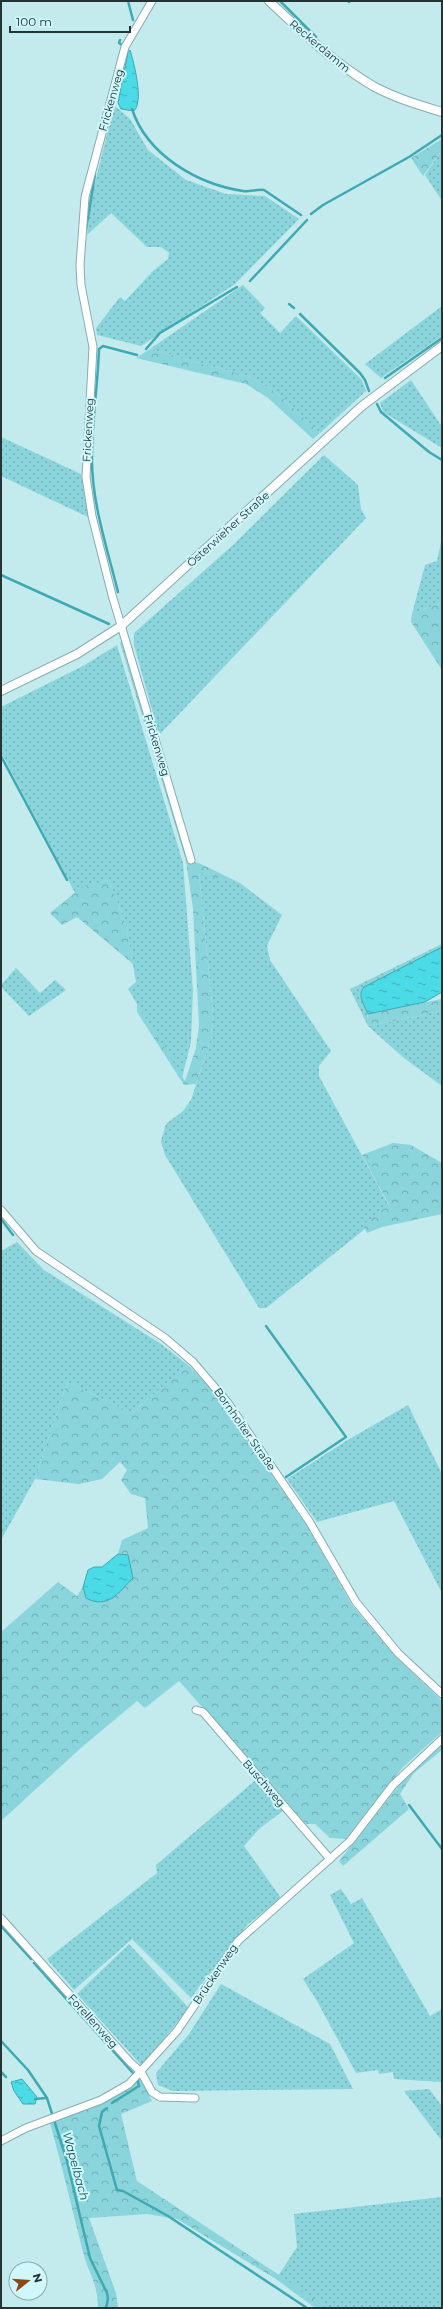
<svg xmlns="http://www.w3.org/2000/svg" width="443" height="2309" font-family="Montserrat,sans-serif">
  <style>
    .grass { fill: url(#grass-dots) }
    .forest { fill: url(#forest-crowns) }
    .water { fill: url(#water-ripples); stroke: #3fa9b2 }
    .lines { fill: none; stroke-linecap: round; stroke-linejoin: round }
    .stream { stroke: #3fa9b2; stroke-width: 2.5 }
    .minor-casing { stroke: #86acaf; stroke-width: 9 }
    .tertiary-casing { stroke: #86acaf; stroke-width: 10 }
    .minor { stroke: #fff; stroke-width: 7 }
    .tertiary { stroke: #fff; stroke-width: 8 }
    .labels { text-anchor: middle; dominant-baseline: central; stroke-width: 4; stroke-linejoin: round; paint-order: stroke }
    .street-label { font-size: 11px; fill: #243435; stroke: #d0f8fc }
    .water-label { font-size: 12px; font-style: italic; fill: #114f54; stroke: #d0f8fc }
  </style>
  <defs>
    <pattern id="grass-dots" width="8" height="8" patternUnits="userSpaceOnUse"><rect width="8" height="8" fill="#8ad4db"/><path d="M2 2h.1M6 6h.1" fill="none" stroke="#71adb2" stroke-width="1.8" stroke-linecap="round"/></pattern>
    <pattern id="forest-crowns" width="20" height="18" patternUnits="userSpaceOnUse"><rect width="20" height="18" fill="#8ad4db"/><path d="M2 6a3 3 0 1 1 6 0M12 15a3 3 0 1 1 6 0" fill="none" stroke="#71adb2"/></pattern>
    <pattern id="water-ripples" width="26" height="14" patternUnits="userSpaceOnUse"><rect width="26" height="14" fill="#4adbe7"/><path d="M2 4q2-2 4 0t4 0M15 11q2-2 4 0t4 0" fill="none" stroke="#3db2bc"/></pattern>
  </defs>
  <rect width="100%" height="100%" fill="#c3ebee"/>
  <g class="grass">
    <path d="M114,105L130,119L148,150L186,180L226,194L265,196L299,219L235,284L141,346L97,335L96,328L120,297L125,301L152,272L168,259L169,253L161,247H147L111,213L87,235L92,196Z"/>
    <path d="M442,150V201L425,175Z"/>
    <path d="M243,285L265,308L260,313L280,333L296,316L362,380L366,391L320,433L277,393L251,377L150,349Z"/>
    <path d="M442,306V336L381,378L365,364Z"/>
    <path d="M411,380L440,424L442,423V448L383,412L380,403Z"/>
    <path d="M1,437L81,474L88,517L1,476Z"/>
    <path d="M324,455L358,485L361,509L366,518L159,735L134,645V633L233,545Z"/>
    <path d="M442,537V602L412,614L425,565L437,561Z"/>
    <path d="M117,645L183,863L193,991L191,1042L182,1078L128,989L136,982L126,925L109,880L83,887L75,893L1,752V707L83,666Z"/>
    <path d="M199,873L240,883L282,915L267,946L270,960L331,1051L319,1066V1076L389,1206L363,1225L365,1229L266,1308H259L165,1155L161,1141L166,1124L183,1111L191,1100L211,1038L213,1014Z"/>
    <path d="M442,944V948L364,987C357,995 364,1003 367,1012C368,1016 368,1021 368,1026L415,1017L442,1010V1086L404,1058L368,1026L350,989Z"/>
    <path d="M16,968L40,993L55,980L66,990L29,1016L1,987V985Z"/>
    <path d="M17,1242L44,1270L161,1344L188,1365L132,1413L67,1382L35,1479L1,1540V1251Z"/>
    <path d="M408,1405L442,1474V1593L394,1501L317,1522L287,1479L346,1441Z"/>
    <path d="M257,1779L284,1810L259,1829L244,1846L281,1898L247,1925L191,1998L132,1939L74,1990L47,1959L157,1873L156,1865Z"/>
    <path d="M341,1889L351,1904L362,1898L430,2016L442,2009V2082L394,2079L393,2072L379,2074L378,2070L356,2073L317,2001L303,1979L354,1943L330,1895Z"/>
    <path d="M129,1944L189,2008L142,2066L77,1994Z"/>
    <path d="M221,1984L330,2044L353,2089L173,2091L158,2085L156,2073L189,2034Z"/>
    <path d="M429,2089L442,2106V2141L404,2091Z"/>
    <path d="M442,2197V2307L329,2308L278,2276L297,2247L294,2214Z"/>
  </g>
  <g class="forest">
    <path d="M442,139V150L423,176L411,158Z"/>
    <path d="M150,349L251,377L277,393L320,433L313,439L268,398L246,384L136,358Z"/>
    <path d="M442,602V670L411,622L412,614Z"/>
    <path d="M123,640L190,860L201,864L240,883L199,874L213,1014L211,1038L196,1084L184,1085L137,1012V1004L185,1081L196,1048L199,1025L193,909L186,861L120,643Z"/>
    <path d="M109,880L126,925L133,964L77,917L62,925L50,913L82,887Z"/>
    <path d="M442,999V1010L415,1017L368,1026V1014Z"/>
    <path d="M393,1143L411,1145L442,1163V1214L382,1227L367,1233L363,1225L389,1205L362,1155Z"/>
    <path d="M188,1365L213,1390L225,1407L305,1523L352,1605L395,1656L442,1701V1732L403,1767L346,1839L330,1838L315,1824H306L179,1681L145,1708L137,1701L82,1747L1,1821V1632L58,1582L77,1596L83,1587L84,1593L125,1586L133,1578L123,1554H118L122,1540L148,1528L145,1498L131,1494L121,1480L127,1470L120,1462L102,1479L79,1484L35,1479L67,1382L132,1413Z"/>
    <path d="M442,1745V1750L414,1773L400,1794L409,1809L343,1866L339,1861L404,1779Z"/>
    <path d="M141,2078L152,2101L121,2114L137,2181L329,2308H315L276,2279L177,2219L147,2214L89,2218L116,2293L118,2308H98C98,2283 89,2275 83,2252C72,2209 62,2166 50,2123L100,2104Z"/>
  </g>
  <g class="water">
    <path d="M130,50C134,63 144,101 134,111L121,109L118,103L128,52Z"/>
    <path d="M442,947V992L425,1002L368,1014C364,1005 357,995 364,987Z"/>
    <path d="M118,1554L128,1555L133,1578C119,1592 108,1610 86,1598L83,1587L88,1570L94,1567H102Z"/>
    <path d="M22,2079L37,2097L35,2104H23L14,2091L11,2082Z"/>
  </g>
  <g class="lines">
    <g class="stream">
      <path d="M128,1L133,20"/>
      <path d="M280,1L316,37"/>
      <path d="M349,2L350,1"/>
      <path d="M120,40L119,43L122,45"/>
      <path d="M132,109C147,155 197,184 243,191C250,192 256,189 264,190L301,215"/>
      <path d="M311,214L323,205L409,157L442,135"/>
      <path d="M86,230L95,174"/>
      <path d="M250,281L307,220"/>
      <path d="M289,304L294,308"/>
      <path d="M300,314L360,373L365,380L369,391"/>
      <path d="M146,349L160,333L237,287"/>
      <path d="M385,378L442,338"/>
      <path d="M377,404L381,412L429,452L442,460"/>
      <path d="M1,575L109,624"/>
      <path d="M118,592C107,547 91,501 92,455C92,419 98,384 99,349L103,346L137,355"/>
      <path d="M1,756L67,880"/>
      <path d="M1,1219L13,1235"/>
      <path d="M266,1326L346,1437L286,1477"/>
      <path d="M409,1805L442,1849"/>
      <path d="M1,1926L31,1959"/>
      <path d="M34,1963L133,2073"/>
      <path d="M1,2041L28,2070L47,2098L67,2161L90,2258L107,2293L108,2299L106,2308"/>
      <path d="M1,2072L6,2077"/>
      <path d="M35,2099L46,2098"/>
      <path d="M112,2103L139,2086L138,2081"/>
      <path d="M107,2108L102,2112L99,2126L117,2190L123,2191L168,2216L307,2308"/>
    </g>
    <g class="minor-casing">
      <g id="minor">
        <path d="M152,1L125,47L85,197L80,265L81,285L93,347L86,477L92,516L112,595L191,860"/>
        <path d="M1,1210L36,1251L165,1338L193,1362L228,1403L309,1521L356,1602L398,1653L442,1694"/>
        <path d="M196,1710L203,1712L330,1859"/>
        <path d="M1,1918L130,2062L141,2072L152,2092L160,2097L195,2098"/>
        <path d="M1,2141L26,2128L101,2100L129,2084L177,2031L238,1941L350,1841L393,1785L442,1739"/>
      </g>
    </g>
    <g class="tertiary-casing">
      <g id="tertiary">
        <path d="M269,1C302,32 334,63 373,86C395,98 419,105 442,112"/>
        <path d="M1,691L77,654L121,626L362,406L442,346"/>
      </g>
    </g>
    <use href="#minor" class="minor"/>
    <use href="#tertiary" class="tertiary"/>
  </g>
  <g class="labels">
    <g class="street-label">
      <text transform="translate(320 46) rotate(40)">Reckerdamm</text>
      <text transform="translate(111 100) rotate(-74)">Frickenweg</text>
      <text transform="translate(88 430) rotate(-87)">Frickenweg</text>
      <text transform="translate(228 529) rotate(-42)">Österwieher Straße</text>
      <text transform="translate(157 745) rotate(73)">Frickenweg</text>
      <text transform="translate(245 1429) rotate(55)">Bornholter Straße</text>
      <text transform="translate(264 1783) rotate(49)">Buschweg</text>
      <text transform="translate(215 1974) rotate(-56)">Brückenweg</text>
      <text transform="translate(93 2021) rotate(48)">Forellenweg</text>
    </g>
    <g class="water-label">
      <text transform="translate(76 2166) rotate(75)">Wapelbach</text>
    </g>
  </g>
  <rect width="443" height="2309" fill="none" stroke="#243435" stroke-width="4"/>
  <g transform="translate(28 2281) rotate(73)"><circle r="19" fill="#d0f8fc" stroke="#8baaac"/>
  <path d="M0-3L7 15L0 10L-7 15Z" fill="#8b4917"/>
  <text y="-6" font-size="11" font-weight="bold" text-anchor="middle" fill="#243435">N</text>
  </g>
  <path d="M10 26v6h120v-6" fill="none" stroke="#243435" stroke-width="2"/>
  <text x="16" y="26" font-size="12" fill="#243435" stroke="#d0f8fc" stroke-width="3" paint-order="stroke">100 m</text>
</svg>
